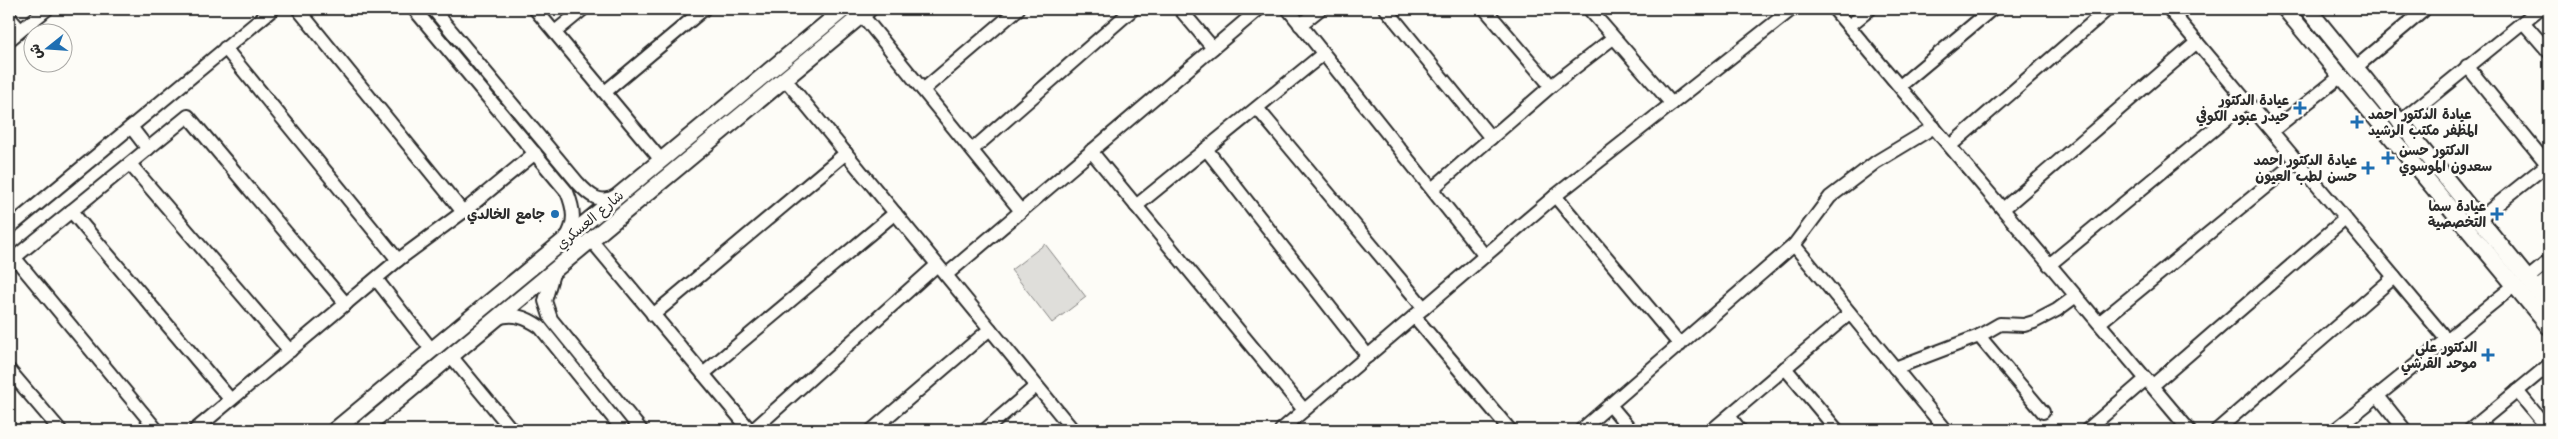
<svg xmlns="http://www.w3.org/2000/svg" width="2558" height="439" font-family="'Comic Neue','Playpen Sans Arabic',sans-serif">
  <style>
    .green { fill: #dfdeda; stroke: #858482 }
    .lines { fill: none; stroke-linecap: round; stroke-linejoin: round }
    .minor-casing { stroke: #2b2b2b; stroke-width: 16 }
    .major-casing { stroke: #2b2b2b; stroke-width: 19 }
    .minor { stroke: #fdfcf7; stroke-width: 12 }
    .major { stroke: #fdfcf7; stroke-width: 15 }
    .poi-dot { fill: #1f6fb2; stroke: #fdfcf7; stroke-width: 2 }
    .labels { text-anchor: middle; dominant-baseline: central; stroke-width: 5; stroke-linejoin: round; paint-order: stroke }
    .poi-label { font-size: 14px; font-weight: bold; fill: #2b2b2b; stroke: #fdfcf7; text-anchor: end }
    .street-label { font-size: 14px; fill: #2b2b2b; stroke: #fdfcf7 }
  </style>
  <rect width="100%" height="100%" fill="#fdfcf7"/>
  <filter id="ink" filterUnits="userSpaceOnUse"><feTurbulence type="fractalNoise" baseFrequency=".02" numOctaves="2"/><feDisplacementMap in="SourceGraphic" scale="10" xChannelSelector="R" yChannelSelector="G"/><feConvolveMatrix kernelMatrix="1 2 1 2 8 2 1 2 1" color-interpolation-filters="sRGB"/></filter>
  <g filter="url(#ink)">
    <path class="green" d="M1045,244L1086,297L1052,323L1011,270Z"/>
    <g class="lines">
      <g class="minor-casing">
        <g id="minor">
          <path d="M298,9L463,212"/>
          <path d="M414,9L567,192C574,209 576,223 566,238"/>
          <path d="M433,9L578,183C589,195 600,205 616,196"/>
          <path d="M535,9L661,160"/>
          <path d="M1180,9L1213,48"/>
          <path d="M1288,9L1485,256"/>
          <path d="M1386,9L1491,138"/>
          <path d="M1485,9L1551,86"/>
          <path d="M1589,9L1672,104"/>
          <path d="M1834,9L2189,430"/>
          <path d="M2169,9L2447,340"/>
          <path d="M862,15L1021,211"/>
          <path d="M9,17L20,30"/>
          <path d="M2523,22L2549,52"/>
          <path d="M1300,25L1320,9"/>
          <path d="M1849,26L1870,9"/>
          <path d="M555,32L583,9"/>
          <path d="M9,40L47,9"/>
          <path d="M225,48L398,260"/>
          <path d="M2467,66L2547,164"/>
          <path d="M2355,68L2423,11L2421,9"/>
          <path d="M785,79L1073,430"/>
          <path d="M1900,86L1992,9"/>
          <path d="M923,90L1018,9"/>
          <path d="M605,92L704,9"/>
          <path d="M1257,108L1424,308"/>
          <path d="M2400,122L2539,9"/>
          <path d="M131,127L148,149"/>
          <path d="M2272,131L2341,76"/>
          <path d="M1950,146L2108,9"/>
          <path d="M1206,149L1368,356"/>
          <path d="M972,150L1133,9"/>
          <path d="M1091,151L1304,410"/>
          <path d="M130,164L290,351"/>
          <path d="M1432,189L1551,86L1613,38"/>
          <path d="M1555,196L1680,345"/>
          <path d="M1136,206L1323,54"/>
          <path d="M2003,209L2197,42"/>
          <path d="M71,211L230,399"/>
          <path d="M2479,219L2549,163"/>
          <path d="M9,228L273,9"/>
          <path d="M591,240L750,430"/>
          <path d="M1794,245L1946,430"/>
          <path d="M14,257L157,430"/>
          <path d="M9,262L188,116L346,304"/>
          <path d="M2049,265L2247,102"/>
          <path d="M554,270L545,301L551,319L641,430"/>
          <path d="M946,275L1259,9"/>
          <path d="M376,279L431,349"/>
          <path d="M2527,279L2549,261"/>
          <path d="M2535,289L2549,278"/>
          <path d="M653,315L846,153"/>
          <path d="M1414,316L1510,430"/>
          <path d="M497,318C514,313 526,317 540,327L623,430"/>
          <path d="M2099,323L2297,161"/>
          <path d="M1979,336L2043,412"/>
          <path d="M451,356L512,430"/>
          <path d="M1785,368L1837,430"/>
          <path d="M1895,368L1979,336L2000,324L2024,325L2034,322L2057,310L2076,296"/>
          <path d="M9,370L60,430"/>
          <path d="M703,374L895,213"/>
          <path d="M2152,386L2345,219"/>
          <path d="M2517,391L2549,430"/>
          <path d="M2378,396L2405,430"/>
          <path d="M1610,405L1631,430"/>
          <path d="M1729,416L1740,430"/>
          <path d="M195,430L398,260L463,212L535,153"/>
          <path d="M753,430L937,265"/>
          <path d="M872,430L990,329"/>
          <path d="M985,430L1036,386"/>
          <path d="M1281,430L1555,196L1792,9"/>
          <path d="M1581,430L1794,245L1830,197L1876,162L1934,127"/>
          <path d="M1712,430L1849,314"/>
          <path d="M2087,430L2146,379"/>
          <path d="M2217,430L2394,277"/>
          <path d="M2335,430L2515,285"/>
          <path d="M2470,430L2549,365"/>
        </g>
      </g>
      <g class="major-casing">
        <g id="major">
          <path d="M2285,9L2549,327"/>
          <path d="M2308,9L2549,305"/>
          <path d="M335,430L844,9"/>
          <path d="M362,430L869,9"/>
        </g>
      </g>
      <use href="#minor" class="minor"/>
      <use href="#major" class="major"/>
    </g>
  </g>
  <g class="poi-dot">
    <path d="M2297.5 100.5h5v5h5v5h-5v5h-5v-5h-5v-5h5z"/>
    <path d="M2354.5 114.5h5v5h5v5h-5v5h-5v-5h-5v-5h5z"/>
    <path d="M2385.5 150.5h5v5h5v5h-5v5h-5v-5h-5v-5h5z"/>
    <path d="M2365.5 160.5h5v5h5v5h-5v5h-5v-5h-5v-5h5z"/>
    <circle cx="555" cy="214" r="5"/>
    <path d="M2494.5 206.5h5v5h5v5h-5v5h-5v-5h-5v-5h5z"/>
    <path d="M2485.5 347.5h5v5h5v5h-5v5h-5v-5h-5v-5h5z"/>
  </g>
  <g class="labels">
    <g class="poi-label">
      <text x="2289" y="100">عيادة الدكتور<tspan x="2289" dy="16">حيدر عبود الكوفي</tspan></text>
      <text x="2368" y="114" text-anchor="start">عيادة الدكتور احمد<tspan x="2368" dy="16">المظفر مكتب الرشيد</tspan></text>
      <text x="2399" y="150" text-anchor="start">الدكتور حسن<tspan x="2399" dy="16">سعدون الموسوي</tspan></text>
      <text x="2357" y="160">عيادة الدكتور احمد<tspan x="2357" dy="16">حسن لطب العيون</tspan></text>
      <text x="2486" y="206">عيادة سما<tspan x="2486" dy="16">التخصصية</tspan></text>
      <text x="545" y="214">جامع الخالدي</text>
      <text x="2477" y="347">الدكتور علي<tspan x="2477" dy="16">موحد القرشي</tspan></text>
    </g>
    <g class="street-label">
      <text transform="translate(590 220) rotate(-40)">شارع العسكري</text>
    </g>
  </g>
  <rect width="2558" height="439" fill="none" stroke="#fdfcf7" stroke-width="30"/>
  <rect x="15" y="15" width="2528" height="409" fill="none" stroke="#2b2b2b" stroke-width="2" filter="url(#ink)"/>
  <g transform="translate(48 48) rotate(253)"><circle r="24" fill="#fdfcf7" stroke="#a9a8a5"/>
  <path d="M0-4L9 19L0 12L-9 19Z" fill="#1f6fb2"/>
  <text y="-8" font-size="14" font-weight="bold" text-anchor="middle" fill="#2b2b2b">ش</text>
  </g>
</svg>
